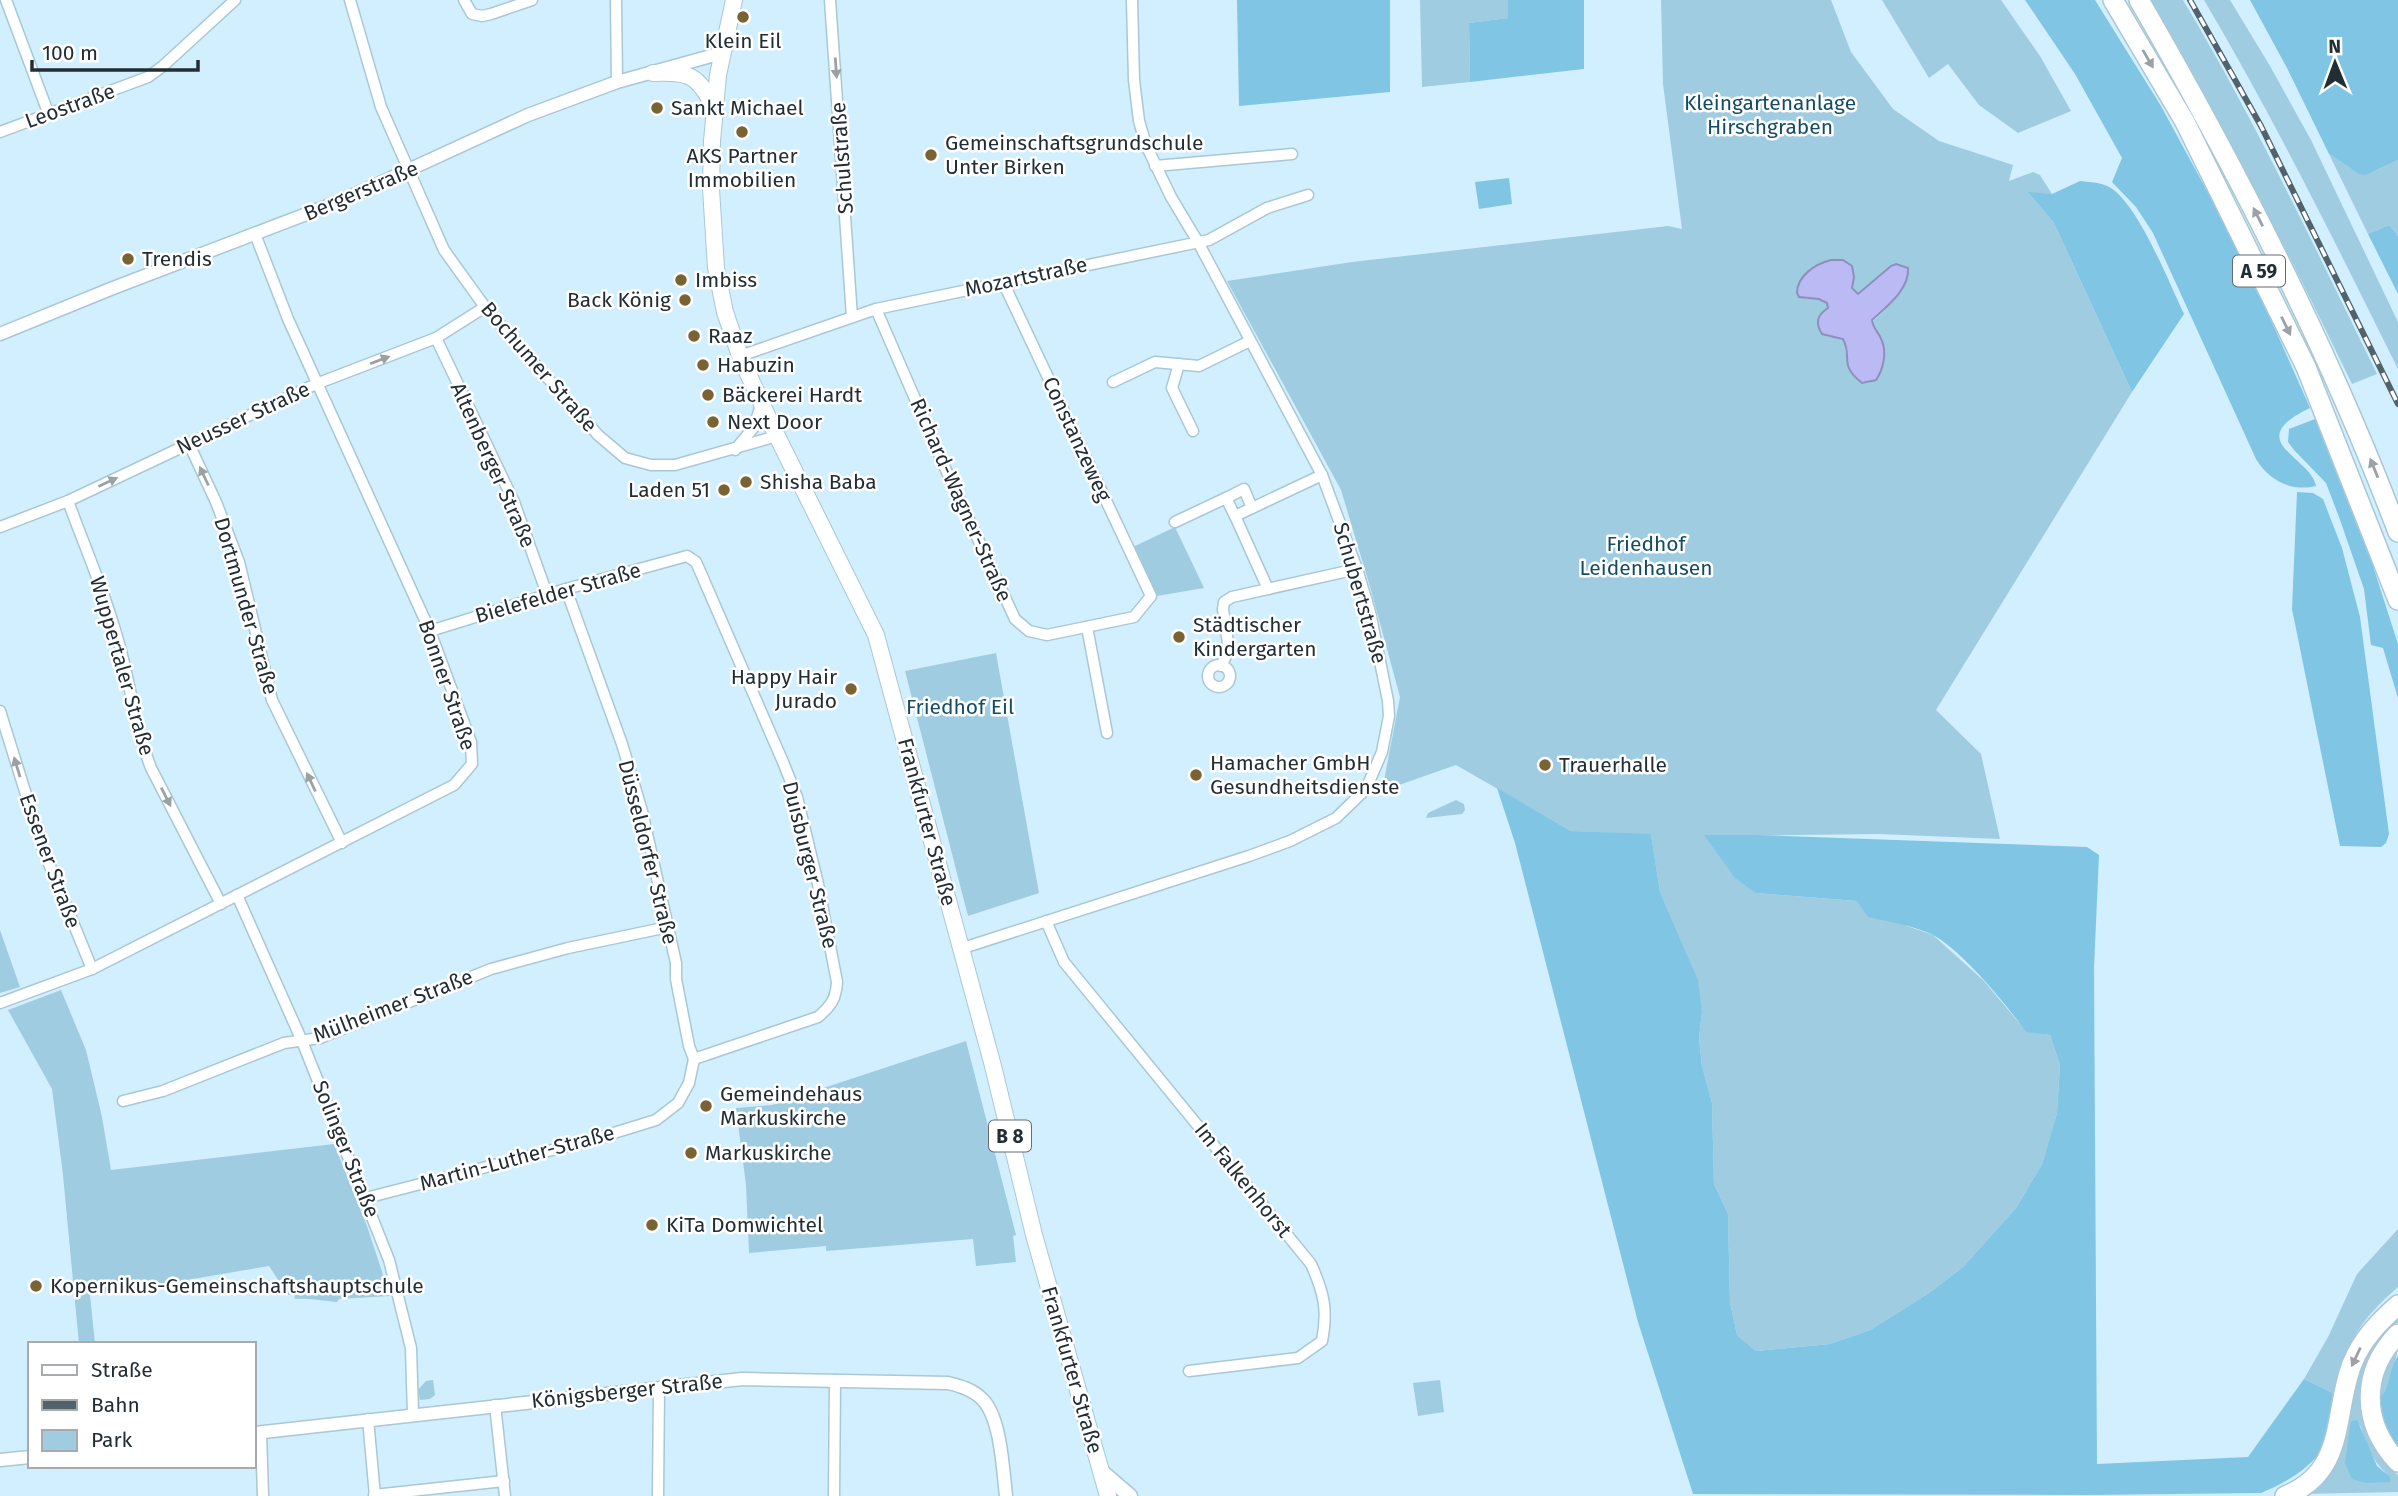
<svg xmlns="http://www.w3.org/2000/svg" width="2398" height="1496" font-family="'Fira Sans',sans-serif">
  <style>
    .green { fill: #a0cce1; fill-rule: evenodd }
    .forest { fill: #81c5e4 }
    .water { fill: #bbbaf4; stroke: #8d90ba; stroke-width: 2 }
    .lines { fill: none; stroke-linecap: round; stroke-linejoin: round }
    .minor-casing { stroke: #a9c7d5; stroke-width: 13 }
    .tertiary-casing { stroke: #a9c7d5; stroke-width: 15 }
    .secondary-casing { stroke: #a9c7d5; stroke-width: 17 }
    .primary-casing { stroke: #a9c7d5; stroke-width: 18 }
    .motorway-casing { stroke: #a9c7d5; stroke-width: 22 }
    .minor { stroke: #fff; stroke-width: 10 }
    .tertiary { stroke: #fff; stroke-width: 12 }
    .secondary { stroke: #fff; stroke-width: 14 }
    .primary { stroke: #fff; stroke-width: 16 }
    .motorway { stroke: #fff; stroke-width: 19 }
    .rail-casing { stroke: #52626b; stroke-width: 6 }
    .rail { stroke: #fff; stroke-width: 3.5; stroke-dasharray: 10; stroke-linecap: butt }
    .oneway { fill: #9ca1a4 }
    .poi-dot { fill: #7a6333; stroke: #fff; stroke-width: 2.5 }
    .labels { text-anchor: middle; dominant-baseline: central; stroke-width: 5; stroke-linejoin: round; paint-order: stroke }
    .shield { fill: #fff; stroke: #656d71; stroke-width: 2 }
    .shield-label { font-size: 19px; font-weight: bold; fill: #232e34 }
    .poi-label { font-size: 21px; fill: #232e34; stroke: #fff; text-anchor: start }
    .park-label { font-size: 21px; fill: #144d63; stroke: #fff }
    .street-label { font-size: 21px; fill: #232e34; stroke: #fff }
  </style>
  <rect width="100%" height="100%" fill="#d1effe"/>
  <g class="green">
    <path d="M1420,0H1508L1509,18L1469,23L1470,82L1422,87Z"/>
    <path d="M1661,0H1831L1851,52L1893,109L1939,141L2013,165L2009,181L2033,172L2040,175L2052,194L2029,193L2054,223L2132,392L1936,710L1981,754L2000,839L1879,834L1705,836L1756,893L1857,901L1907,926L1933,935L1984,981L2026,1031L2050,1035L2060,1065L2057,1113L2042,1164L2016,1208L1963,1267L1929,1293L1870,1330L1830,1344L1756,1351L1737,1335L1730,1302L1728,1214L1714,1184L1712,1103L1702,1066L1699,1038L1702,1012L1687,955L1660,892L1651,835L1571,831L1456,765L1382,791L1400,697L1371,590L1341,490L1227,281L1352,262L1668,226L1682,229L1663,84ZM1831,260L1854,277L1852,288L1857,294L1871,285L1886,270V309L1872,322L1882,339L1884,359L1879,377L1867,383L1846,354L1843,339L1822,334L1824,310L1828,308L1827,303L1819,299H1805L1827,261Z"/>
    <path d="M1882,0H2001L2040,56L2071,111L2018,133L1979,105L1948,64L1929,78Z"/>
    <path d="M2149,0H2183C2255,120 2315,248 2377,374L2352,384C2288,252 2225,126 2149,0Z"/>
    <path d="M2204,0H2230L2270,66L2311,140L2398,322V369C2336,244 2275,120 2204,0Z"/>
    <path d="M2329,154C2366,178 2358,179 2398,160V236L2389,225L2368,234Z"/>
    <path d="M1175,527L1204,588L1157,596L1133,547Z"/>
    <path d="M996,653L1039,893L968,916L905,671Z"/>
    <path d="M1456,800L1464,804L1465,810L1462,814L1426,818L1428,813Z"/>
    <path d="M0,930L20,987L0,993Z"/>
    <path d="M61,990L86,1050L102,1117L111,1170L334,1144L367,1226L390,1296L339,1299L337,1302C321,1301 311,1298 295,1299L294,1294L288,1295L269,1266L163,1284L162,1287L90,1295L95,1344H79L63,1175L52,1089L8,1010Z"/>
    <path d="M966,1041L1016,1235L1013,1236L1016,1262L976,1266L973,1239L826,1251V1246L749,1253L746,1185L736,1108L772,1105Z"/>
    <path d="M2398,1229V1287C2359,1321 2346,1343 2335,1394L2304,1379L2328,1337L2357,1274Z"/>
    <path d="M2398,1311V1322C2349,1365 2348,1432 2398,1475V1492L2304,1494L2358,1363ZM2360,1425C2365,1443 2373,1462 2387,1474L2347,1451Z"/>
    <path d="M2398,1341C2398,1362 2387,1391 2375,1408L2385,1358Z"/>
    <path d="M433,1380L435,1395L430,1399L420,1400L418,1390L426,1381Z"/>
    <path d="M1440,1380L1444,1412L1418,1416L1413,1383Z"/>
  </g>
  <g class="forest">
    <path d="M1237,0H1390V92L1239,106Z"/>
    <path d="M1508,0H1584V69L1470,82L1469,23L1508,18Z"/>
    <path d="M2025,0H2095L2161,106L2213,202L2263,302L2310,408C2240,441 2311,457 2316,486C2290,492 2269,480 2256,459L2153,233L2136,207L2112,182L2122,158L2075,74Z"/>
    <path d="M2250,0H2398V160L2366,175L2359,174L2329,154L2287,68Z"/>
    <path d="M1509,178L1512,204L1479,209L1475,182Z"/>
    <path d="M2080,181C2088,182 2099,182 2107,186C2136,198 2170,285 2184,314L2132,392L2054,223L2028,192L2052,194Z"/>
    <path d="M2389,225L2398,236V294L2368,234Z"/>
    <path d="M2315,419L2372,563L2398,644V698L2383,648L2371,645L2364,589L2339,517L2326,483L2294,450L2288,442L2289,429Z"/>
    <path d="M2297,492L2313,493L2323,499L2342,548L2360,617L2389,834L2386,843L2381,847L2340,846L2292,609Z"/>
    <path d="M1497,788L1571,831L1651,834L1660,892L1698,980L1702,1012L1699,1038L1702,1066L1712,1103L1714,1184L1728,1214L1730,1302L1737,1335L1756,1351L1830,1344L1870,1330L1929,1293L1963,1267L2016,1208L2042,1164L2057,1113L2060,1065L2050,1035L2026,1032C2007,1005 1960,948 1931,934C1911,925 1889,922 1868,917L1857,901L1756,893L1735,878L1704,835H1758L2087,847L2099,855L2094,968L2097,1464L2248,1457L2304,1379L2335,1394C2334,1406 2334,1421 2330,1433C2320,1464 2289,1481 2261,1493L2086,1495L1693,1494L1638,1322L1515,843Z"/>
    <path d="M2398,1356V1450L2387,1434L2378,1400C2391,1388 2388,1371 2398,1356Z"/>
    <path d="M2357,1420L2377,1466L2390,1477V1482L2366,1483L2352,1479L2345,1463L2351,1421Z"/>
  </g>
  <path class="water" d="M1831,260H1843L1852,266L1854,277L1852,288L1858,294L1891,266L1896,264L1908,268C1910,289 1886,307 1872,320C1873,329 1879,332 1882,341C1887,353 1883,370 1876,380L1862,383C1838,364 1853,359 1843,339L1822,334C1815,323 1817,315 1828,308L1827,303L1819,299L1799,297L1797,293C1797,276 1815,264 1831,260Z"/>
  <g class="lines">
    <g class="minor-casing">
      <g id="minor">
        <path d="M6,0L49,115"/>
        <path d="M350,0L381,107L444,250L485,307L598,435L625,458L651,465H675L777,436"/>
        <path d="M464,0L472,14L482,16L491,14L532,0"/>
        <path d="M616,0L617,82"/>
        <path d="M830,0L852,317"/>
        <path d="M0,132L148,77L163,66L235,0"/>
        <path d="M1155,166L1292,154"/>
        <path d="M876,309L946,470L1015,619L1029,631L1047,635L1134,617L1151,596L1003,282"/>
        <path d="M436,338L514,502L547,594"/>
        <path d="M740,356L876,309L1209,240L1267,208L1308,195"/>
        <path d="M1179,364L1172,388L1193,431"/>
        <path d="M1113,382L1155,362L1199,366L1250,341"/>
        <path d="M189,444L216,502L239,562L272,700L342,843"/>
        <path d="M735,450L754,427L761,405"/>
        <path d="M1226,498L1244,489L1252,508"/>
        <path d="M68,501C87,553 110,605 123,659C132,696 137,732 151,768L221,904"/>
        <path d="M1235,516L1268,589"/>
        <path d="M1175,522L1226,498L1235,516L1322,475"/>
        <path d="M0,527L68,501L316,384L436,338L485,307"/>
        <path d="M1087,627L1107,733"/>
        <path d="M430,631L566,589L687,556L696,562L783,762L797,797L818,884L837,982C836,999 831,1006 818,1017L694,1059"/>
        <circle cx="1219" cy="676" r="11"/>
        <path d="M1221,666L1229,650L1223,609L1224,602L1232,597L1357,569"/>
        <path d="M0,711L43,849L92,969"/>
        <path d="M237,895L302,1041L389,1260L411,1348L413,1414"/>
        <path d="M1046,921L1064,962L1311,1264C1324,1293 1328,1310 1322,1341L1298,1358L1189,1371"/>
        <path d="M960,949L1249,856L1290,841L1336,818L1366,789L1382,752L1389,716L1388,701L1370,612L1357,569L1322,475L1198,242L1171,197L1146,145L1139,121L1134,80L1132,0"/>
        <path d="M0,1003L92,969L454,785L472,764L471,742L430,631L288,319L255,234"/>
        <path d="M123,1101L163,1091L284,1043L320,1038L491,969L568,948L668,927"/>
        <path d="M366,1198L591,1140L656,1120L678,1103L689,1083L694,1059L689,1046L676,979V963L642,811L622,744L566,589"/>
        <path d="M495,1405L505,1496"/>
        <path d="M368,1419L375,1496"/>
        <path d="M261,1432L263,1496"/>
        <path d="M374,1495L504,1481"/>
        <path d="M658,1496L659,1388"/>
        <path d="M834,1496L835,1380"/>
      </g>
    </g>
    <g class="tertiary-casing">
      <g id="tertiary">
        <path d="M0,334L113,288L343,200L528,115L617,82L722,53"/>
        <path d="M254,1433L742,1379L948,1383C961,1386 974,1390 983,1400C1001,1419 1003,1470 1006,1496"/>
        <path d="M0,1460L30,1457"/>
      </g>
    </g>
    <g class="secondary-casing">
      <path id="secondary" d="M1101,1471L1130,1496"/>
    </g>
    <g class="primary-casing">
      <g id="primary">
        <path d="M734,0L718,75L712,141L711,189L716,268L725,312L740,356L771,424L876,635L993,1066L1034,1235L1108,1496"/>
        <path d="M653,73C690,72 697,74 714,107"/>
      </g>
    </g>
    <g class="motorway-casing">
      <g id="motorway">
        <path d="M2113,0L2185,122L2306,367L2398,600"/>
        <path d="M2139,0C2238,171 2328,347 2398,532"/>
        <path d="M2398,1334C2360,1373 2362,1424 2398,1462"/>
        <path d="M2285,1496C2347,1472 2333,1413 2352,1364C2362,1339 2379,1322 2398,1305"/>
      </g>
    </g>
    <use href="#minor" class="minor"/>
    <use href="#tertiary" class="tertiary"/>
    <use href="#secondary" class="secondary"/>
    <use href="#primary" class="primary"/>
    <use href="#motorway" class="motorway"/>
    <g class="rail-casing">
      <path id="rail" d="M2190,0L2261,126L2398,404"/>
    </g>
    <use href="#rail" class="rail"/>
  </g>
  <defs><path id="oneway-solid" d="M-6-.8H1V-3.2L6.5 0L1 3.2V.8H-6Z" transform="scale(1.75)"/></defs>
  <g class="oneway">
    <use href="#oneway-solid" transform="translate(2148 59) rotate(60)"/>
    <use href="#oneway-solid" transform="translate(836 68) rotate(86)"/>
    <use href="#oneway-solid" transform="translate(2258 217) rotate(-117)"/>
    <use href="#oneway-solid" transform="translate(2286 326) rotate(64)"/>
    <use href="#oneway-solid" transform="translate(380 360) rotate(-21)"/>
    <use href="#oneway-solid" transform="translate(2374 468) rotate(-112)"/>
    <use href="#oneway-solid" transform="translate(204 476) rotate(-115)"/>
    <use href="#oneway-solid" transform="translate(108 482) rotate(-25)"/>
    <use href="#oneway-solid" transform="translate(17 767) rotate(-107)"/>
    <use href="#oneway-solid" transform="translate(311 782) rotate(-115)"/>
    <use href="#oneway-solid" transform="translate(166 797) rotate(63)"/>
    <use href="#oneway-solid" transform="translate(2356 1357) rotate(115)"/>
  </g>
  <g class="poi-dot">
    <circle cx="743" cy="17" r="7"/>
    <circle cx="657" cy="108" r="7"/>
    <circle cx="742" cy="132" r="7"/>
    <circle cx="931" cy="155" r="7"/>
    <circle cx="128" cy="259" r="7"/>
    <circle cx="681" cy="280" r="7"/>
    <circle cx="685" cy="300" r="7"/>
    <circle cx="694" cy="336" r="7"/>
    <circle cx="703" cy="365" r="7"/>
    <circle cx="708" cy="395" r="7"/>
    <circle cx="713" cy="422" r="7"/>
    <circle cx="746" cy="482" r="7"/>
    <circle cx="724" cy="490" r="7"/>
    <circle cx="1179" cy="637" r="7"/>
    <circle cx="851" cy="689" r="7"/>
    <circle cx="1545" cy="765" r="7"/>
    <circle cx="1196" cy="775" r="7"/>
    <circle cx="706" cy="1106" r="7"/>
    <circle cx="691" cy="1153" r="7"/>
    <circle cx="652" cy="1225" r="7"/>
    <circle cx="36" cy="1286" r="7"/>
  </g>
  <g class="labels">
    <g class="shield">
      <rect x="2233" y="255.5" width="52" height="31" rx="5"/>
      <rect x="989" y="1120.5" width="42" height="31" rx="5"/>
    </g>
    <g class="shield-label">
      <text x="2259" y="271">A 59</text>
      <text x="1010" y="1136">B 8</text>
    </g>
    <g class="poi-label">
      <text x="743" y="41" text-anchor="middle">Klein Eil</text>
      <text x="671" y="108">Sankt Michael</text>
      <text x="945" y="143">Gemeinschaftsgrundschule<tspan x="945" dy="24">Unter Birken</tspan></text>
      <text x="742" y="156" text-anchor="middle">AKS Partner<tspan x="742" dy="24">Immobilien</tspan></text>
      <text x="142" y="259">Trendis</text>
      <text x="695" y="280">Imbiss</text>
      <text x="671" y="300" text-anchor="end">Back König</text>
      <text x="708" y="336">Raaz</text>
      <text x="717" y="365">Habuzin</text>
      <text x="722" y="395">Bäckerei Hardt</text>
      <text x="727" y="422">Next Door</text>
      <text x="760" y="482">Shisha Baba</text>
      <text x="710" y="490" text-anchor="end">Laden 51</text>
      <text x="1193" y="625">Städtischer<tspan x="1193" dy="24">Kindergarten</tspan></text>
      <text x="837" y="677" text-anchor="end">Happy Hair<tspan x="837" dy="24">Jurado</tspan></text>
      <text x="1210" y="763">Hamacher GmbH<tspan x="1210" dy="24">Gesundheitsdienste</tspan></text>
      <text x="1559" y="765">Trauerhalle</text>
      <text x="720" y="1094">Gemeindehaus<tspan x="720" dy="24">Markuskirche</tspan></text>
      <text x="705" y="1153">Markuskirche</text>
      <text x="666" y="1225">KiTa Domwichtel</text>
      <text x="50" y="1286">Kopernikus-Gemeinschaftshauptschule</text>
    </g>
    <g class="park-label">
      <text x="1770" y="103">Kleingartenanlage<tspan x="1770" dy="24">Hirschgraben</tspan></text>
      <text x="1646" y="544">Friedhof<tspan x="1646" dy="24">Leidenhausen</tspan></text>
      <text x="960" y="707">Friedhof Eil</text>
    </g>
    <g class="street-label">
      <text transform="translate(70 106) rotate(-20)">Leostraße</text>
      <text transform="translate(842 158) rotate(-94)">Schulstraße</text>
      <text transform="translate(361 191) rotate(-23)">Bergerstraße</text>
      <text transform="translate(1026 277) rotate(-12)">Mozartstraße</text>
      <text transform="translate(539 367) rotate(49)">Bochumer Straße</text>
      <text transform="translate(243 418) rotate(-25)">Neusser Straße</text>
      <text transform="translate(1077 439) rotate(65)">Constanzeweg</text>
      <text transform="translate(493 465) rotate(66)">Altenberger Straße</text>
      <text transform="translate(961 500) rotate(66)">Richard-Wagner-Straße</text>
      <text transform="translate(558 593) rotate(-16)">Bielefelder Straße</text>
      <text transform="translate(1360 593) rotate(74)">Schubertstraße</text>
      <text transform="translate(246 606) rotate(74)">Dortmunder Straße</text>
      <text transform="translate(122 666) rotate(74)">Wuppertaler Straße</text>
      <text transform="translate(447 685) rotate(71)">Bonner Straße</text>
      <text transform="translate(927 822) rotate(75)">Frankfurter Straße</text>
      <text transform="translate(648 852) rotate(76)">Düsseldorfer Straße</text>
      <text transform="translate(50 861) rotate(70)">Essener Straße</text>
      <text transform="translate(810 865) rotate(76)">Duisburger Straße</text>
      <text transform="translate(393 1006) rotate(-21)">Mülheimer Straße</text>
      <text transform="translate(346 1149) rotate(68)">Solinger Straße</text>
      <text transform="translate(517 1158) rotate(-15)">Martin-Luther-Straße</text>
      <text transform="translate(1243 1180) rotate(51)">Im Falkenhorst</text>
      <text transform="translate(1072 1370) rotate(74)">Frankfurter Straße</text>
      <text transform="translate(627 1391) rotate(-6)">Königsberger Straße</text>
    </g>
  </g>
  <rect x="28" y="1342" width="228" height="126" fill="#ffffff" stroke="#a7abae" stroke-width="2"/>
  <rect x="42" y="1365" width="35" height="10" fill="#ffffff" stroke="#a7abae" stroke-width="2"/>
  <text x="91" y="1377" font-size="21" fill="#232e34">Straße</text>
  <rect x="42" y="1400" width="35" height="10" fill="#52626b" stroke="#a7abae" stroke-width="2"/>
  <text x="91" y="1412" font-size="21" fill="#232e34">Bahn</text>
  <rect x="42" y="1430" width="35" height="21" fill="#a0cce1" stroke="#a7abae" stroke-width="2"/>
  <text x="91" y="1447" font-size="21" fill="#232e34">Park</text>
  <g transform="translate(2335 63) rotate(359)" stroke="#ffffff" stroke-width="5" paint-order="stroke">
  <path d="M0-5L12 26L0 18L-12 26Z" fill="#232e34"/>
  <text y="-10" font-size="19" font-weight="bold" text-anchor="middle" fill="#232e34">N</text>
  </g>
  <path d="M32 60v10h166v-10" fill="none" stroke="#232e34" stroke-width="3.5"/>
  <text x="42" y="60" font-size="21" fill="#232e34" stroke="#ffffff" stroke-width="5" paint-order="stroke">100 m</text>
</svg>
